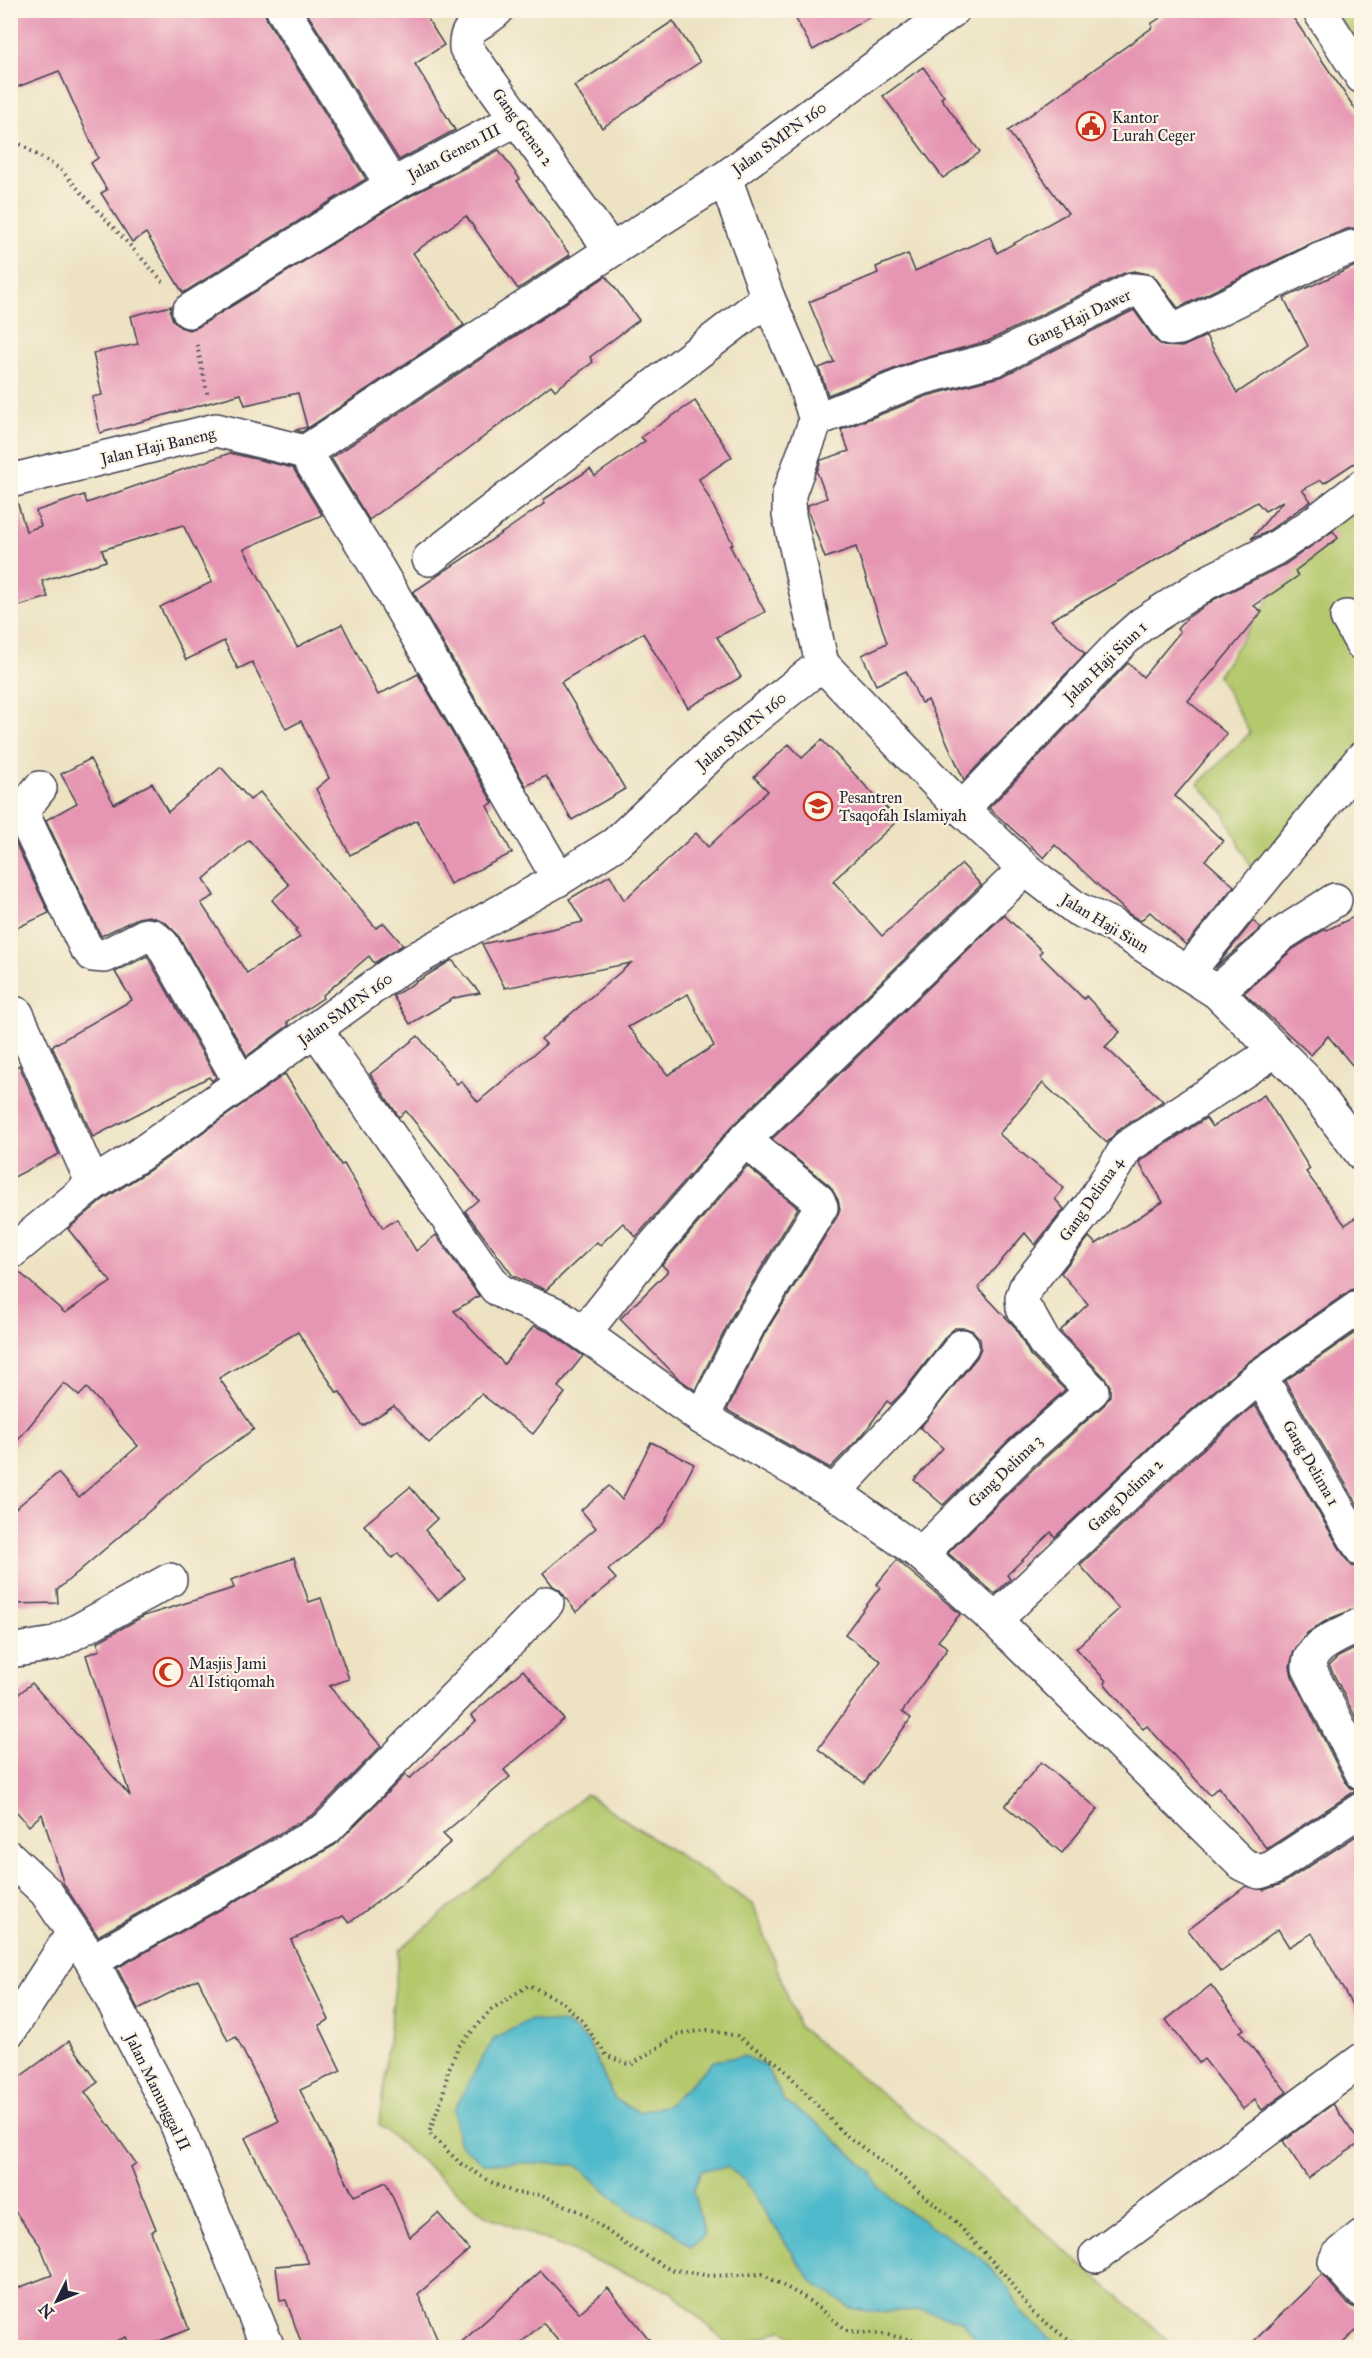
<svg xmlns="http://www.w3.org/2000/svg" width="1372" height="2358" font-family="'IM FELL Great Primer',serif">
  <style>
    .green { fill: #b4c86c; stroke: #6b7554; stroke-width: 1.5 }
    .water { fill: #4fbacb; stroke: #386e83; stroke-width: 1.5 }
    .building { fill: #e695b2; fill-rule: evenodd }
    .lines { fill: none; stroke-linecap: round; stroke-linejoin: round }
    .minor-casing { stroke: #403f4f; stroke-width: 36 }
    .path { stroke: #403f4f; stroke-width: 4; stroke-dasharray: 1.5 4.5; stroke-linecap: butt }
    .minor { stroke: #fff; stroke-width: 33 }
    .labels { text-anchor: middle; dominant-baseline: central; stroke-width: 4.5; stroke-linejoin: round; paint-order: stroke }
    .poi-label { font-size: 16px; fill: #22223b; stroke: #fcf5e5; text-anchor: start }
    .street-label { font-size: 16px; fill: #22223b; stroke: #fcf5e5 }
  </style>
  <rect width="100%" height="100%" fill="#fcf5e5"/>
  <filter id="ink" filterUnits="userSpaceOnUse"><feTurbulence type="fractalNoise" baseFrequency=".0167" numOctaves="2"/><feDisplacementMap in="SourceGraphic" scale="12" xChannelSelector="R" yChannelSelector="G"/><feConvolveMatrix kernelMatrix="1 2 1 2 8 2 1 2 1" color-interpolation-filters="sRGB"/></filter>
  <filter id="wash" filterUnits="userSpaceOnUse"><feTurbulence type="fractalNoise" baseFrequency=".008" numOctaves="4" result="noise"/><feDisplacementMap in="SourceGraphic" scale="24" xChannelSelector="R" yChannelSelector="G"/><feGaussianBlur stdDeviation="1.35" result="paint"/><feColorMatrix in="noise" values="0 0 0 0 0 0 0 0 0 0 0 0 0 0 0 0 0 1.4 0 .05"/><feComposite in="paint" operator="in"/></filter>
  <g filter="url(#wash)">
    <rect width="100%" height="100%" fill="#ede2c2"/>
    <g class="green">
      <path d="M1335,11H1361V53Z"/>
      <path d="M1361,503V801L1256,877L1223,812L1198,784L1250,733L1218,675C1255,621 1305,535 1361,503Z"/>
      <path d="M586,1794L753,1904L799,2027L923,2127L1176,2347H1060L1022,2313L1009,2289L932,2227L900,2206L878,2186L871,2172L818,2124L784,2101L771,2074L714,2061L668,2105L640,2112L615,2100L587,2040L566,2024L536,2163L577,2165L628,2210L668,2227L691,2247L705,2234L693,2192L701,2170L727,2167L746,2181L765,2212L812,2282L851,2308L874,2312L923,2310L963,2322L981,2347H804L782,2329L742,2347H731L671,2292L485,2215L379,2125L399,1950Z"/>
    </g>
    <path class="water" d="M529,2020L566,2024L587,2040L615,2100L640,2112L668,2105L714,2061L744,2056L765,2065L784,2101L818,2124L871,2172L878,2186L900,2206L981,2258L1009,2289L1022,2313L1060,2347H981L963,2322L923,2310L874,2312L851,2308L812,2282L765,2212L746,2181L727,2167L701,2170L693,2192L705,2234L691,2247L668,2227L628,2210L577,2165L536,2163H484L458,2142L454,2110L480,2062L494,2039Z"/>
    <g id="blocks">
      <g class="building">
        <path d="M10,10H264L267,20L366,179L183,293L146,233L132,242L101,193L107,190L91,163L98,158L59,71L10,90Z"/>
        <path d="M305,10H422L444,45L415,64L455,130L399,160Z"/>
        <path d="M791,10H882L813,50Z"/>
        <path d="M1172,10H1288L1362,119V231L1355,228L1347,229L1312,243L1178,308L1153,275L1134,271L1124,273L988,341L914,361L828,395L819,368L834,362L809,302L878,273L876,267L908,254L915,271L990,237L997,253L1068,213L1008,131L1153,27L1151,24Z"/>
        <path d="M673,21L700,62L602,128L574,86Z"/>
        <path d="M923,67L944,96L941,98L980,152L943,178L883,96Z"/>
        <path d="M499,150L520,179L517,181L570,255L518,289L466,216L413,253L464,325L302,432L296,430L307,427L298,393L245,405L241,394L100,433L92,397L102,395L93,353L138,344L131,316L171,306L170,312L173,320L180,327L189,330L198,327L401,201Z"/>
        <path d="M1362,263V458L1324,483L1321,480L1302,490L1311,501L1265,533L1251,539L1283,501L1265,511L1257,502L1051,620L1085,654L964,780L928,700L921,703L906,671L876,685L862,655L887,643L856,547L825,558L808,511V505L827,498L817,472L821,460L849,451L841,430L927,396L1003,376L1134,310L1155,340L1163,346L1182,347L1206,336L1237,393L1308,346L1284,298Z"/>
        <path d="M606,276L639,320L590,357L593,362L555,390L551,385L464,452L369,520L331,458Z"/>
        <path d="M695,401L732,457L699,479L733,544L730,546L765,612L717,637L741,677L688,708L643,633L561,682L625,789L572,820L546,776L526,786L413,592L505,531L545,503L543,500L590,469L595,476L645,441L641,437Z"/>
        <path d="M230,453L293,468L322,515L244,549L297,647L342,624L378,695L418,674L493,803L487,806L512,853L450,884L417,820L350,855L316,789L329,778L301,721L286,729L252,662L238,669L224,641L186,660L160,607L212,582L183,525L102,550L106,561L42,581L48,597L10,609V502L17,501L26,531L41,526L36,511L84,495L87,503Z"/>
        <path d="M1333,531L1338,538L1295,571L1298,576L1254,606L1262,612L1188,701L1227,734L1175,796L1223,841L1205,860L1234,886L1186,945L1150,912L1140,921L1129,914L1055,845L1044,858L989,808L1128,663L1143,677L1180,632L1177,629L1187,618L1215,599L1284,565Z"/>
        <path d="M822,740L898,820L833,881L882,936L962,864L981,885L733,1125L636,1237L623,1223L600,1245L597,1242L546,1290L513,1276L465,1211L478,1200L406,1111L399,1117L370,1074L418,1036L457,1084L461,1081L478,1102L546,1044L541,1039L631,963L505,988L482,944L583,922L569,899L610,875L624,900L696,833L708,847L768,791L754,777L789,744L802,758ZM688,994L714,1046L668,1075L628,1027Z"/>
        <path d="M90,759L114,804L152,783L168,812L221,767L250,800L260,792L376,928L384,923L403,945L374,963L369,956L322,996L323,998L287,1022L289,1025L247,1056L178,935L165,922L149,916L138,918L101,936L46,820L77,803L61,774ZM249,840L289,885L272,900L297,929L295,931L300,937L247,973L201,903L214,896L204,879Z"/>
        <path d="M13,838L49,913L10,931V839Z"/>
        <path d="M1362,913V1077L1328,1036L1311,1055L1244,993L1293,949L1325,929L1327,930Z"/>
        <path d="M1004,915L1042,951L1039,954L1084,999L1086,996L1120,1032L1105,1047L1163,1101L1117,1131L1107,1143L1043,1083L999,1134L1064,1188L1055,1199L1064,1209L1035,1245L1025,1233L978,1288L1014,1326L1030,1355L1065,1390L1009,1440L943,1505L914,1480L943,1448L920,1428L977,1357L981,1348L980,1339L973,1331L965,1328H955L947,1335L903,1392L891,1404L887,1401L864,1433L830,1468L727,1410L765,1333L837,1217L840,1209L838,1200L830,1186L772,1139Z"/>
        <path d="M1253,921L1261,928L1215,968Z"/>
        <path d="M147,956L216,1077L212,1081L209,1077L93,1137L52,1046L132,1000L115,972Z"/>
        <path d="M452,960L480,993L454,998L410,1024L393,996Z"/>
        <path d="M19,1065L59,1154L10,1179V1071Z"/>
        <path d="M285,1074L341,1165L344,1164L383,1228L397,1219L416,1251L436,1235L479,1296L454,1311L504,1364L534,1326L549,1332L583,1356L558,1387L565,1393L533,1434L481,1394L429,1443L394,1406L362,1426L340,1392L337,1393L298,1332L219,1378L254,1429L203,1465L57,1590L58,1603L10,1604V1513L58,1473L79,1497L138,1446L87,1388L79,1396L64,1383L10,1450V1271L17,1270L65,1313L111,1282L68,1229L104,1199L150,1170Z"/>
        <path d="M1264,1095L1310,1169L1306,1172L1345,1225L1362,1213V1286L1351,1290L1248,1362L1161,1436L1055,1537L1051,1532L1007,1575L1010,1579L995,1594L948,1553L1035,1467L1104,1405L1110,1396V1386L1105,1378L1060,1331L1088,1304L1061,1273L1089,1237L1096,1244L1163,1202L1139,1163L1141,1160L1206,1118L1212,1127Z"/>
        <path d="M747,1166L798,1208L733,1314L695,1390L678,1378L620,1319L668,1271L662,1265Z"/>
        <path d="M1362,1328V1512L1285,1381Z"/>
        <path d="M1255,1405L1346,1559L1352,1566L1362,1569V1606L1329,1619L1307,1633L1294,1651L1290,1666L1292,1676L1345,1781L1351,1788L1359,1791L1352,1793L1267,1849L1218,1787L1210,1795L1147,1726L1143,1729L1104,1683L1106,1681L1076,1648L1119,1609L1080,1565L1186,1464Z"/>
        <path d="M651,1442L694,1464L664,1523L608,1570L616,1579L576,1612L560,1590L553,1586L543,1573L596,1528L581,1510L609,1486L622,1500Z"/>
        <path d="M410,1487L437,1519L425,1530L465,1578L438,1600L398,1553L392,1558L364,1525Z"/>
        <path d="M294,1558L309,1602L321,1598L349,1679L329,1686L381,1746L314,1814L98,1936L64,1885L42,1814L29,1826L10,1804V1701L32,1683L130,1796L86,1655L100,1650L97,1642L144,1616L234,1588L231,1580Z"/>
        <path d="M897,1560L960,1614L938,1641L948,1648L902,1712L911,1718L864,1783L818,1749L881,1661L845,1634L880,1587L877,1584Z"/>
        <path d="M1362,1645V1730L1329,1665L1338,1657Z"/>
        <path d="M523,1670L564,1719L504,1770L510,1777L443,1834L451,1842L408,1879L349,1923L343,1916L291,1940L329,2020L319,2025L341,2071L300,2090L354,2196L386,2182L410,2237L438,2213L469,2250L418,2294L441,2348H303L286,2300L280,2301L276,2266L309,2263L245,2138L279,2121L236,2037L228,2041L198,1979L138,2009L117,1968L335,1845L405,1775L409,1779L476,1721L471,1715Z"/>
        <path d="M1041,1762L1098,1809L1062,1853L1005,1806Z"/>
        <path d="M1362,1832V2023L1312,1933L1289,1947L1278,1929L1221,1972L1188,1930L1246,1886L1264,1890L1282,1884Z"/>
        <path d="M1211,1985L1244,2029L1240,2032L1287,2092L1262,2110L1255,2100L1243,2109L1204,2059L1199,2063L1166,2020Z"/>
        <path d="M69,2041L98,2082L85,2092L136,2163L131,2167L156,2229L151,2232L189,2329L142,2348H131L126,2337L99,2348H10V2291L52,2275L40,2245L10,2205V2084Z"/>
        <path d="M1333,2104L1360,2143L1308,2178L1283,2141Z"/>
        <path d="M541,2271L579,2313L608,2288L656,2348H564L543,2323L515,2348H455Z"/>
        <path d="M1322,2274L1348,2304L1356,2309H1362V2324L1338,2348H1247Z"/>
      </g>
    </g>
  </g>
  <g filter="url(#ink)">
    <use href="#blocks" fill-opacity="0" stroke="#403f4f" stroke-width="1.5"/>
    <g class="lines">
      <g class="minor-casing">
        <g id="minor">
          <path d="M283,10L392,185"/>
          <path d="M497,10C483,25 464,23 466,48L611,250"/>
          <path d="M1319,10L1362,77"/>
          <path d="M189,311L392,185L517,119"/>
          <path d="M816,420L921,378L995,359L1132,290L1143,291L1170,329L1180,328L1319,260L1353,247"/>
          <path d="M305,452L615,248L725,178"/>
          <path d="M305,452L378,569L559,879"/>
          <path d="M10,481L216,430L305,452"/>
          <path d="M429,559L768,298"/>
          <path d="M1347,617L1362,644"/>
          <path d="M822,664L962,809L1025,869L1077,909L1112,925L1217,992L1305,1079L1362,1154"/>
          <path d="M40,788L25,807V819L85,946L93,955L105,956L146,935L153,936L162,944L241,1083"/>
          <path d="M962,809L1124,640L1142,624L1206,583L1274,549L1311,525L1362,486"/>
          <path d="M1187,973L1362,758"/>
          <path d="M1217,992L1282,934L1335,900"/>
          <path d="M17,1014L93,1184"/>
          <path d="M316,1030L496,1288C516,1302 538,1305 559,1316L702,1418L834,1492L921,1554L995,1620L1242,1864L1259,1872L1272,1868L1362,1809"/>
          <path d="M746,1138L1025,869"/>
          <path d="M10,1253L93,1184L139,1155L241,1083L398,969L559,879L615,844L724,742L822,664L789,515V494L816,420L803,379L768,298L725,178L953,10"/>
          <path d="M584,1333L641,1261L746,1138L753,1147L818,1200L821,1207L749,1324L702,1418"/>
          <path d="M1260,1376L1362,1550"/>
          <path d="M834,1492L917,1404L962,1346"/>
          <path d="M921,1554L1022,1453L1092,1391L1044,1342L1029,1315L1023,1308L1022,1298L1026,1287L1091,1205L1127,1147L1276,1050"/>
          <path d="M995,1620L1173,1450L1260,1376L1362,1305"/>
          <path d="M1362,1624C1344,1634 1307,1645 1309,1668L1362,1773"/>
          <path d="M10,1651L54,1644L170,1580"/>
          <path d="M10,1858L46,1892L92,1961L175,2120L268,2348"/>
          <path d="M92,1961L326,1829L547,1603"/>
          <path d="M10,2030L73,1933"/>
          <path d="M1362,2236L1337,2257L1335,2261L1362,2291"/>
          <path d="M1096,2256L1362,2060"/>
        </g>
      </g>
      <g class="path">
        <path d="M10,138L60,169L166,285"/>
        <path d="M197,345L208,397"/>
        <path d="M929,2348L917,2341L883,2334L848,2331L804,2297L762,2274L710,2276L669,2269L625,2244L583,2213L542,2195L515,2193L491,2182L460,2163L429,2133L443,2095L448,2071L458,2047L492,2009L529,1985L562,2002L582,2021L607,2056L631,2065L679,2034L707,2030L737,2036L780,2065L842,2132L898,2174L953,2219L1004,2274L1032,2312L1062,2335L1085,2348"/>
      </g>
      <use href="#minor" class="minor"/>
    </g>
  </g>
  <defs>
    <g id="civic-ring" transform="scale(1.5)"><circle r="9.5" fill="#fcf5e5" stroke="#c8321e" stroke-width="1.5"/><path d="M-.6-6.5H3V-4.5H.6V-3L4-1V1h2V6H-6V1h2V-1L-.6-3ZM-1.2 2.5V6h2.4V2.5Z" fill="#c8321e"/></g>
    <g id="school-ring" transform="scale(1.5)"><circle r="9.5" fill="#fcf5e5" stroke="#c8321e" stroke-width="1.5"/><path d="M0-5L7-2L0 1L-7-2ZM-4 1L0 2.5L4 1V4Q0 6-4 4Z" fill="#c8321e"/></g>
    <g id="mosque-ring" transform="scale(1.5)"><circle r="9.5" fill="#fcf5e5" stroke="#c8321e" stroke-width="1.5"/><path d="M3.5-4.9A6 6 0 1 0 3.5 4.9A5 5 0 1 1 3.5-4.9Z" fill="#c8321e"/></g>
  </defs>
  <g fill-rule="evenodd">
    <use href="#civic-ring" x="1091" y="126"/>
    <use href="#school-ring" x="818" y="806"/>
    <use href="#mosque-ring" x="168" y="1672"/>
  </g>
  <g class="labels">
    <g class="poi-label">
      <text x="1112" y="117">Kantor<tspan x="1112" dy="18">Lurah Ceger</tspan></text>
      <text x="839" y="797">Pesantren<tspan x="839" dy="18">Tsaqofah Islamiyah</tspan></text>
      <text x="189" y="1663">Masjis Jami<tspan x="189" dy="18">Al Istiqomah</tspan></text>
    </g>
    <g class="street-label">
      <text transform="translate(523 127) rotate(54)">Gang Genen 2</text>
      <text transform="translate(779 138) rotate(-36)">Jalan SMPN 160</text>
      <text transform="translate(454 152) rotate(-28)">Jalan Genen III</text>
      <text transform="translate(1079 318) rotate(-26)">Gang Haji Dawer</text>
      <text transform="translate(158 446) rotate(-13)">Jalan Haji Baneng</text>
      <text transform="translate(1105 662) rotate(-44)">Jalan Haji Siun 1</text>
      <text transform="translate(741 731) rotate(-40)">Jalan SMPN 160</text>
      <text transform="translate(1105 923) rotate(31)">Jalan Haji Siun</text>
      <text transform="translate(345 1009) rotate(-36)">Jalan SMPN 160</text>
      <text transform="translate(1091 1199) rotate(-55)">Gang Delima 4</text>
      <text transform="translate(1311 1463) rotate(60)">Gang Delima 1</text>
      <text transform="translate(1005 1471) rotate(-44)">Gang Delima 3</text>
      <text transform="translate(1125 1495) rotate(-44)">Gang Delima 2</text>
      <text transform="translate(158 2092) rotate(64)">Jalan Manunggal II</text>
    </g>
  </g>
  <rect width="1372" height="2358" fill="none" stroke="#fcf5e5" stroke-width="36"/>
  <g transform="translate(57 2301) rotate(227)" stroke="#fcf5e5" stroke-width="4.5" paint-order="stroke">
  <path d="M0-4.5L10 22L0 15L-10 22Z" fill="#22223b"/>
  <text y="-9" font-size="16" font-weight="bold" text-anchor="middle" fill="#22223b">N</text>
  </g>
</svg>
